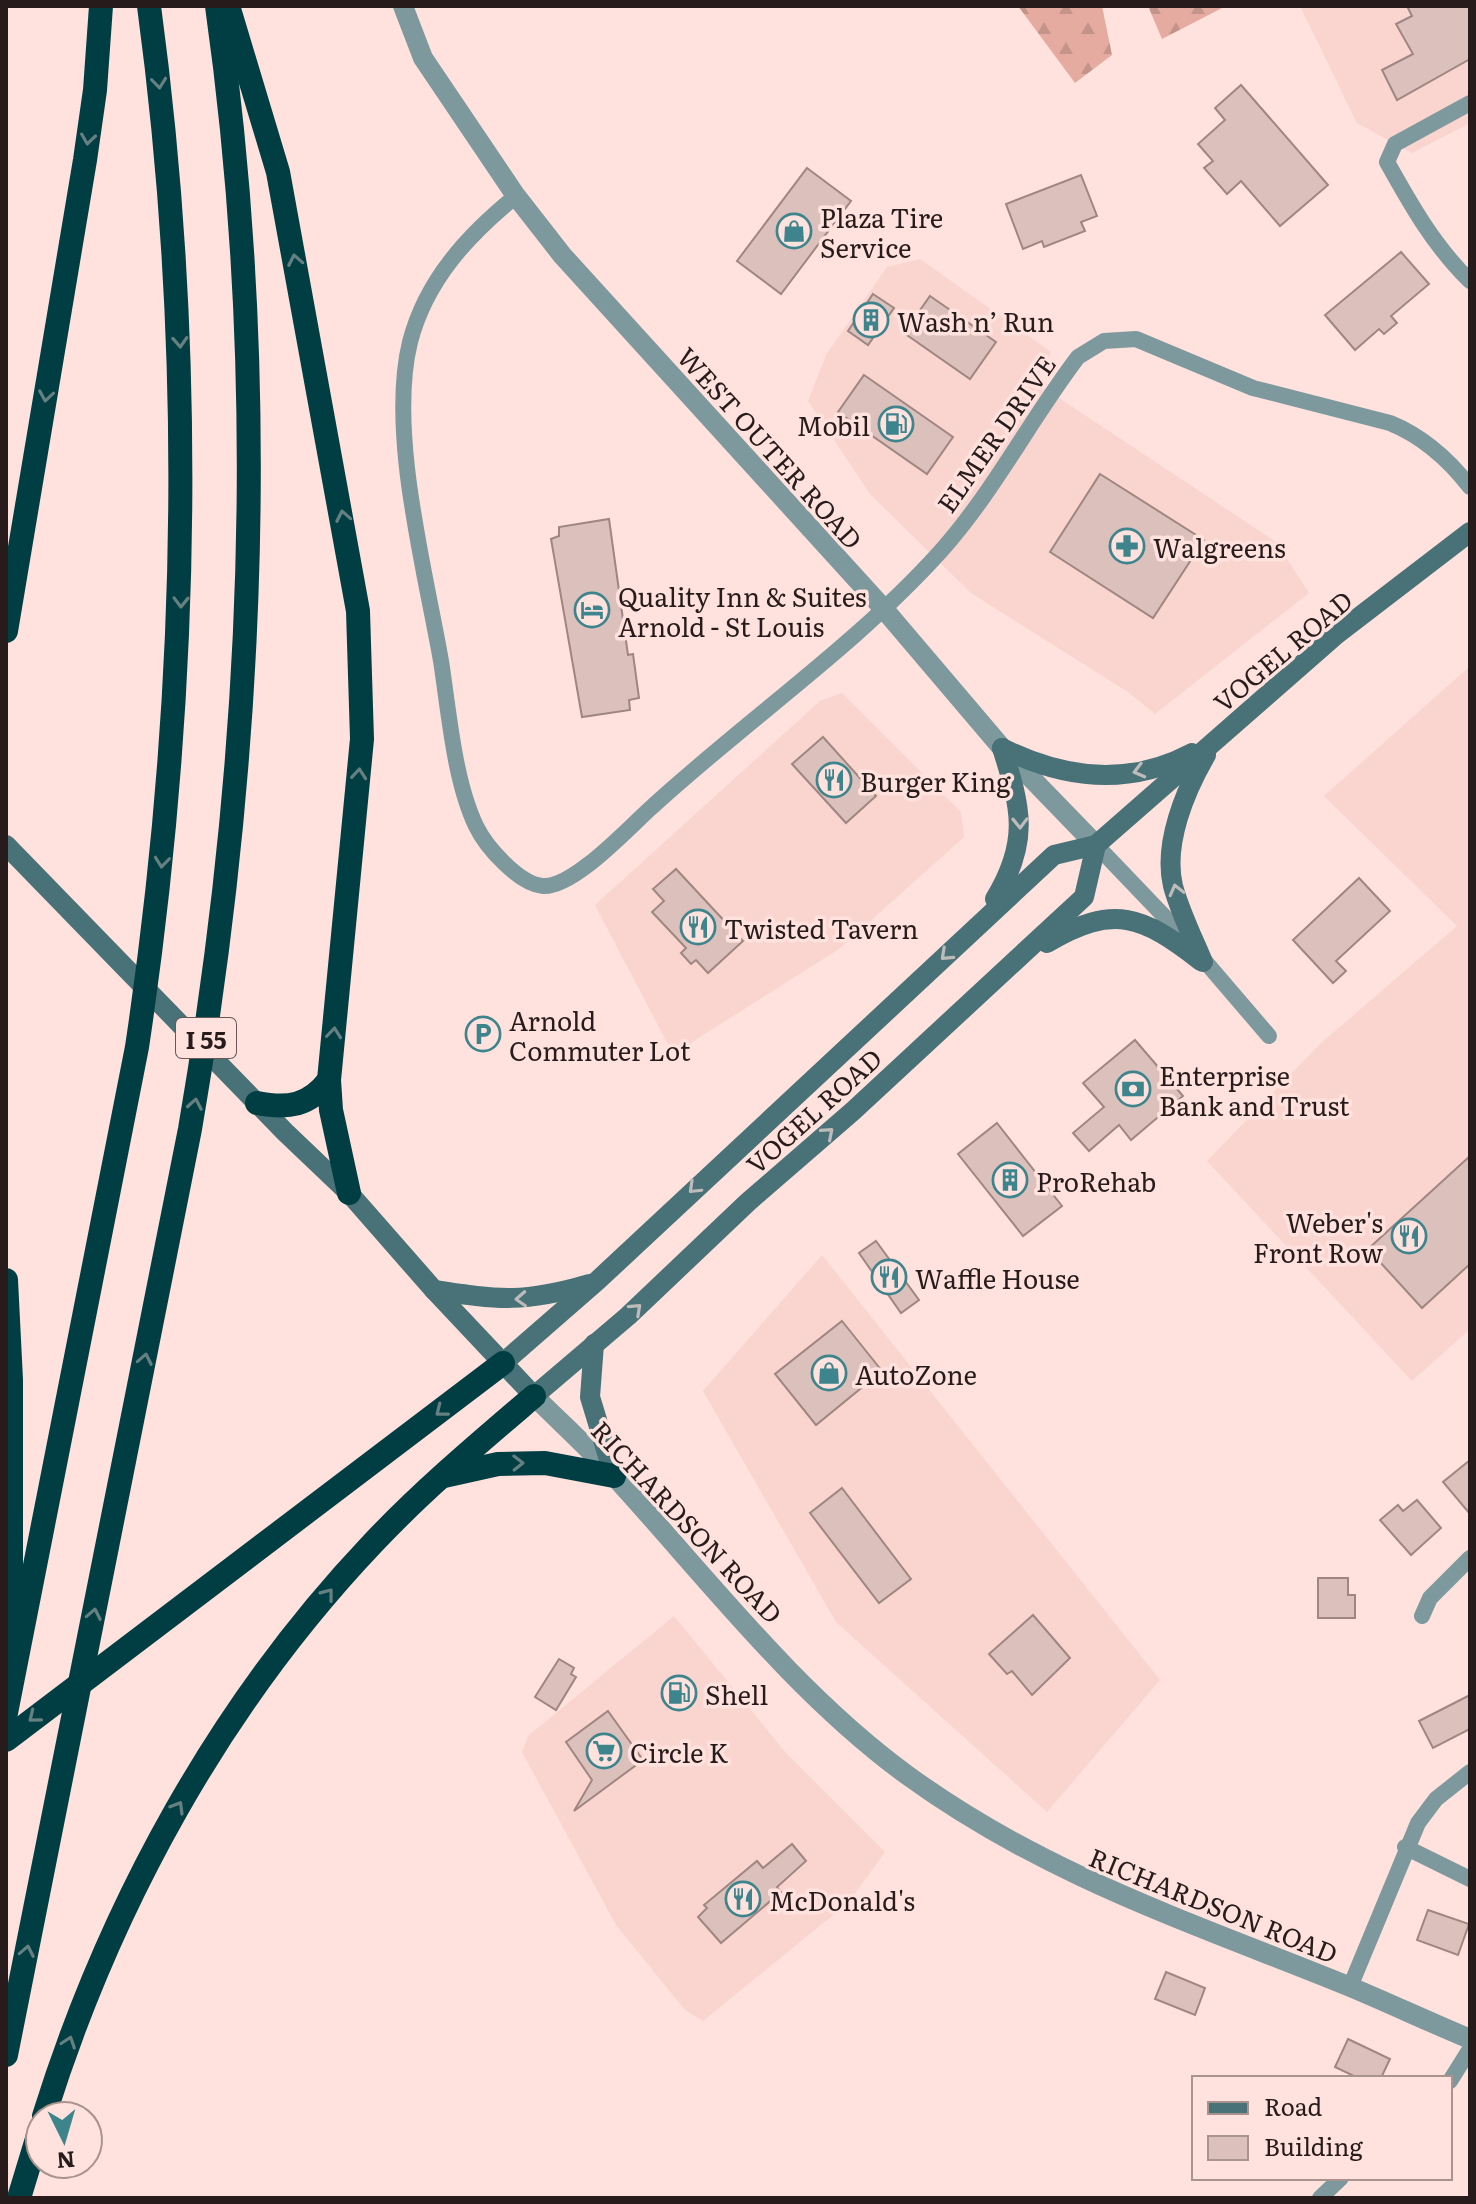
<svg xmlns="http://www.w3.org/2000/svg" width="1476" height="2204" font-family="Literata,serif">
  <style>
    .built { fill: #fad4ce }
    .forest { fill: url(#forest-firs) }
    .building { fill: #dcc0bb; stroke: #a08681; stroke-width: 2 }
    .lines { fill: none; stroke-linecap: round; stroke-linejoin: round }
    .minor { stroke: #7d999d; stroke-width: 16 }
    .tertiary { stroke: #7d999d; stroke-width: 20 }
    .secondary { stroke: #487278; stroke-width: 20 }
    .motorway { stroke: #003e44; stroke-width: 24 }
    .oneway { stroke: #668081 }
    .oneway2 { stroke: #bfbbba }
    .labels { text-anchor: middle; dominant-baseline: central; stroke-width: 7; stroke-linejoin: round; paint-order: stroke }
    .shield { fill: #ffe2dd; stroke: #685755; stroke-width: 2 }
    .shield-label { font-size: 24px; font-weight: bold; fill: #271c1b }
    .poi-label { font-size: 26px; fill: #271c1b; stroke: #ffe2dd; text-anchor: start }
    .street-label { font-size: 26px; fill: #271c1b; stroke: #ffe2dd }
  </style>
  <defs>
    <pattern id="forest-firs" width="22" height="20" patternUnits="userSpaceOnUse" patternTransform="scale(2)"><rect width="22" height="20" fill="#e5aba1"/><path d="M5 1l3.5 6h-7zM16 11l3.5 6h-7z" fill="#c4938a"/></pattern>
  </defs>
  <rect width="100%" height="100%" fill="#ffe2dd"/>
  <g class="built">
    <path d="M1300,6H1470V123L1412,153L1357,123Z"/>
    <path d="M920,259L1051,352L1035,382L1276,542L1309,593L1155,714L1128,692L971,593L870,494L808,401L826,355L887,267Z"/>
    <path d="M1470,666V1329L1412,1381L1207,1161L1320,1044L1457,926L1324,796Z"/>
    <path d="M842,693L961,812L964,837L839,949L673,1054L595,905L820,701Z"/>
    <path d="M822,1255L1160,1680L1047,1812L836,1622L703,1391Z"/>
    <path d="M674,1616L786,1753L885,1852L848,1903L703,2021L685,2010L616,1925L522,1752L528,1736Z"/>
  </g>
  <g class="forest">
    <path d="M1018,6H1102L1112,55L1075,83Z"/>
    <path d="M1148,6H1223L1224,7L1162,39Z"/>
  </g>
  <g class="building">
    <path d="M1407,6H1470V59L1397,100L1382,70L1413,54L1396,24L1412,16Z"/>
    <path d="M1241,85L1328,185L1280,226L1241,181L1227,194L1204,168L1213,161L1198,144L1225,120L1215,108Z"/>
    <path d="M807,168L851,201L781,294L737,261Z"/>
    <path d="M1081,175L1097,216L1081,222L1085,231L1044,247L1042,241L1023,249L1006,204Z"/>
    <path d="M1401,252L1429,284L1391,316L1397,323L1384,334L1379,329L1355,350L1325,315Z"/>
    <path d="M873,294L894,308L868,345L848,331Z"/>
    <path d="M930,296L996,342L970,379L904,333Z"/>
    <path d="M864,375L953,437L927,474L838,412Z"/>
    <path d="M1100,474L1204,540L1153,618L1050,552Z"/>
    <path d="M609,519L628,655L633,654L639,698L629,700L630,710L582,717L551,539L559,536V527Z"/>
    <path d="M823,737L876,796L846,823L792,764Z"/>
    <path d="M676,869L743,941L708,973L696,960L691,964L681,953L686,948L652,912L664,901L653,889Z"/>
    <path d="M1359,878L1390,911L1336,961L1346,971L1333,983L1293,940Z"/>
    <path d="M1135,1040L1183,1096L1131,1140L1119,1125L1089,1151L1073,1133L1104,1107L1083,1083Z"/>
    <path d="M997,1123L1062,1206L1023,1236L958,1154Z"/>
    <path d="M1470,1156V1264L1422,1308L1368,1249Z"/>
    <path d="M876,1241L919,1300L901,1313L859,1253Z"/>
    <path d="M842,1321L882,1371L816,1425L775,1374Z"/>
    <path d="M1470,1460V1514L1443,1482Z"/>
    <path d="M842,1488L911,1579L879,1603L810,1513Z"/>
    <path d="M1417,1500L1441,1528L1411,1555L1380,1520L1398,1505L1403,1511Z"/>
    <path d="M1318,1578H1348V1595H1355V1618H1318Z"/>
    <path d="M1033,1615L1070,1658L1032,1695L1012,1671L1007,1674L989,1654Z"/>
    <path d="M559,1659L574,1668L571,1674L576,1677L556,1710L535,1697Z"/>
    <path d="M1470,1695V1729L1433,1748L1419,1721Z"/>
    <path d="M608,1711L643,1760L574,1811L592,1780L566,1742Z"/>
    <path d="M792,1844L806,1861L777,1887L781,1892L721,1943L698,1917L707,1908L704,1905L757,1861L763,1868Z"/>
    <path d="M1428,1910L1469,1924L1458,1955L1417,1940Z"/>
    <path d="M1166,1972L1205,1988L1195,2015L1155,1999Z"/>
    <path d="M1348,2039L1390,2059L1381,2078H1358L1335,2067Z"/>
  </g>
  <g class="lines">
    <g class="minor">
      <path d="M1470,103L1395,144L1387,162C1411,205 1434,246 1470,281"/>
      <path d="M516,196C468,235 426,280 410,342C388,431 425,569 441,661C449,712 454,780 476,826C486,847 519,884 543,886C574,888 630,826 653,806C747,720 855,646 940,552C993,493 1030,420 1078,357L1104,341L1136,339L1253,388L1390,423C1422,436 1449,460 1470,487"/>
      <path d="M1096,845L1185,938L1269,1036"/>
      <path d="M1422,1616L1430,1598L1470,1558"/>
      <path d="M1405,1847L1470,1879"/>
      <path d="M1350,1987L1418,1823L1436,1799L1470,1772"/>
      <path d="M1450,2081L1470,2049"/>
      <path d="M1320,2198L1341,2178"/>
    </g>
    <g class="tertiary">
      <path d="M403,6L423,58L516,196L562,255L883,608L1002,748L1096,845"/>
      <path d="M534,1396C561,1423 590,1449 615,1477C708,1579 795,1693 907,1775C1044,1875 1193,1923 1348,1986C1389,2003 1429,2022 1470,2039"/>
    </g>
    <g class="secondary">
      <path d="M1002,748C1064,779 1128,787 1192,753"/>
      <path d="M6,845L285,1132L349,1193L434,1290L534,1396L628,1316L748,1202L853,1111L1084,897L1096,845"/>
      <path d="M995,899C1030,841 1021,808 1002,748"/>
      <path d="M1047,943C1114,903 1143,916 1201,961"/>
      <path d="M1203,962C1193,938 1180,912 1173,886C1163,844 1185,791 1206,755"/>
      <path d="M434,1290C499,1300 525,1303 589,1284"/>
      <path d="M594,1344L590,1397L614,1476"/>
      <path d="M503,1363L597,1281L1054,855L1096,845L1337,634L1470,532"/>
    </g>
    <g class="motorway">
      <path d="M229,9L278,172L358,611L362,739L329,1080L331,1110L349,1193"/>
      <path d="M6,631L85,160L95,90L101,6"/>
      <path d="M257,1103C288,1109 309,1106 329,1080"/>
      <path d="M6,1280L11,1380V1634"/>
      <path d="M444,1476L498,1464L545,1463L614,1476"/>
      <path d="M6,1713L137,1047C189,700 196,354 149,6"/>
      <path d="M6,1740L503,1363"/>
      <path d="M6,2055L190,1129C254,757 270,380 217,6"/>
      <path d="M44,2116C110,1905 220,1704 373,1543C423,1490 479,1443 534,1396"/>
      <path d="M19,2198L40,2129"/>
    </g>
  </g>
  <defs><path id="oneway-chevron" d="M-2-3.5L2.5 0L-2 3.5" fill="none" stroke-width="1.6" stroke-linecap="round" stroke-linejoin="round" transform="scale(2)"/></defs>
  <g class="oneway">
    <use href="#oneway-chevron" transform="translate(159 83) rotate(84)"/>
    <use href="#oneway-chevron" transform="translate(88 139) rotate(98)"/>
    <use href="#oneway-chevron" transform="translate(295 260) rotate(-101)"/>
    <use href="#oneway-chevron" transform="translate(180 342) rotate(87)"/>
    <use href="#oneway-chevron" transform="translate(46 396) rotate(99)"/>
    <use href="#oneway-chevron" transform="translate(343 516) rotate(-101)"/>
    <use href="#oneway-chevron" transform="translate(181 602) rotate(91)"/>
    <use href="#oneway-chevron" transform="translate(359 774) rotate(-85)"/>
    <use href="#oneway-chevron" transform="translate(162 862) rotate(96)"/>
    <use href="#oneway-chevron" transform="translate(334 1033) rotate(-84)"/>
    <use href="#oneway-chevron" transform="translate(195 1104) rotate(-80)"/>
    <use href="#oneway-chevron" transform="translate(145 1359) rotate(-79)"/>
    <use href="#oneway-chevron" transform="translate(441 1411) rotate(142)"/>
    <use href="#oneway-chevron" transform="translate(518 1463) rotate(-1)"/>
    <use href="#oneway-chevron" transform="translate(328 1594) rotate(-52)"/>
    <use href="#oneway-chevron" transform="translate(94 1614) rotate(-79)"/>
    <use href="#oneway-chevron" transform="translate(34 1717) rotate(141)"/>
    <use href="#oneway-chevron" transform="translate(178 1807) rotate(-59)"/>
    <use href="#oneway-chevron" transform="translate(27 1951) rotate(-79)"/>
    <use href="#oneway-chevron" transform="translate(69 2042) rotate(-71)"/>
  </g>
  <g class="oneway2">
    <use href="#oneway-chevron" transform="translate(1139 771) rotate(165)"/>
    <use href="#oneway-chevron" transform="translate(1020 823) rotate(89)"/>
    <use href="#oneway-chevron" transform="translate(1176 890) rotate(-104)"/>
    <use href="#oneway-chevron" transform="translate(946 955) rotate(137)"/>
    <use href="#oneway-chevron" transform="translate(828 1133) rotate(-41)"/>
    <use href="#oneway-chevron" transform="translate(694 1188) rotate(136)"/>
    <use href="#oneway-chevron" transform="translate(521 1299) rotate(177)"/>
    <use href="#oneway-chevron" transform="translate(636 1309) rotate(-43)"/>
  </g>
  <defs>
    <g id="shop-ring" transform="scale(1.8)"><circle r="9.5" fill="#ffe2dd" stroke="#3d848d" stroke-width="1.5"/><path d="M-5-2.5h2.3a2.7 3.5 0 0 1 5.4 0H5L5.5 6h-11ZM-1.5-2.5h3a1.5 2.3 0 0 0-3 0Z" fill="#3d848d"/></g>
    <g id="building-ring" transform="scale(1.8)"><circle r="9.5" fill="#ffe2dd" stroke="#3d848d" stroke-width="1.5"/><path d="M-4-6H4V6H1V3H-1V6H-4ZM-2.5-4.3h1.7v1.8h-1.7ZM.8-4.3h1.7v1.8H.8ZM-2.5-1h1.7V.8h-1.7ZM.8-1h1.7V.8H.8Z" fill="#3d848d"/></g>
    <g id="fuel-ring" transform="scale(1.8)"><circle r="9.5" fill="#ffe2dd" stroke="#3d848d" stroke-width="1.5"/><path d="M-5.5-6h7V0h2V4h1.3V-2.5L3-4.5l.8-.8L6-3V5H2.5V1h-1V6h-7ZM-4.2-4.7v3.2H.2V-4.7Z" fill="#3d848d"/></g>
    <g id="pharmacy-ring" transform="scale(1.8)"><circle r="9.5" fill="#ffe2dd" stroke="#3d848d" stroke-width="1.5"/><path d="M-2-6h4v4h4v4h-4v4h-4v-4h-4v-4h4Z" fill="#3d848d"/></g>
    <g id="hotel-ring" transform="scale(1.8)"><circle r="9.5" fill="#ffe2dd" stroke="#3d848d" stroke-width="1.5"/><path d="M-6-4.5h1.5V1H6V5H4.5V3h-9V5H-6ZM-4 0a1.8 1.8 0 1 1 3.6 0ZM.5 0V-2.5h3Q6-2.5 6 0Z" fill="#3d848d"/></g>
    <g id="restaurant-ring" transform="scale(1.8)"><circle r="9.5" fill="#ffe2dd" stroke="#3d848d" stroke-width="1.5"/><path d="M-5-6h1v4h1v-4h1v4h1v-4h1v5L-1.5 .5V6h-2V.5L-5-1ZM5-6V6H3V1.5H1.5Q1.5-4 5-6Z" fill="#3d848d"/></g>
    <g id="parking-ring" transform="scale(1.8)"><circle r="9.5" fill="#ffe2dd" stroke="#3d848d" stroke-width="1.5"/><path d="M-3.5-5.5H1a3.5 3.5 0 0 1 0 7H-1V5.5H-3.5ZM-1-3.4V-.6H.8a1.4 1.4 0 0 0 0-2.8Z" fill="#3d848d"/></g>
    <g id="bank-ring" transform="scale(1.8)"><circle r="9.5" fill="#ffe2dd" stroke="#3d848d" stroke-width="1.5"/><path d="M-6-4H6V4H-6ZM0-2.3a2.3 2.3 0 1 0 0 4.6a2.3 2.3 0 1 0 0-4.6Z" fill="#3d848d"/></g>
    <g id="supermarket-ring" transform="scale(1.8)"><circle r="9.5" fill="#ffe2dd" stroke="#3d848d" stroke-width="1.5"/><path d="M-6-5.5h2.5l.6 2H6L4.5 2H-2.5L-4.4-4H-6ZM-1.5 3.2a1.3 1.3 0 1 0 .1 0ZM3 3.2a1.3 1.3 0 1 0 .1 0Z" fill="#3d848d"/></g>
  </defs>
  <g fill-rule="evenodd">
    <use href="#shop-ring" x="794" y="231"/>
    <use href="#building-ring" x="871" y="320"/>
    <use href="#fuel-ring" x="896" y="424"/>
    <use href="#pharmacy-ring" x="1127" y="546"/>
    <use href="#hotel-ring" x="592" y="610"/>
    <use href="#restaurant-ring" x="834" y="780"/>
    <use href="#restaurant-ring" x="698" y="927"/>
    <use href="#parking-ring" x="483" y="1034"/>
    <use href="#bank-ring" x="1133" y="1089"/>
    <use href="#building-ring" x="1010" y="1180"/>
    <use href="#restaurant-ring" x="1409" y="1236"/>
    <use href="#restaurant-ring" x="889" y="1277"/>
    <use href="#shop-ring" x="829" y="1373"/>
    <use href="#fuel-ring" x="679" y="1693"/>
    <use href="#supermarket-ring" x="604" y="1751"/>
    <use href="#restaurant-ring" x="743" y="1899"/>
  </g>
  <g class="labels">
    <rect class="shield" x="176" y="1018" width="60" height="40" rx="6"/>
    <g class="shield-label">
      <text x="206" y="1038">I 55</text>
    </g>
    <g class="poi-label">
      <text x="820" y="216">Plaza Tire<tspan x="820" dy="30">Service</tspan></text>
      <text x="897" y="320">Wash n’ Run</text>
      <text x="870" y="424" text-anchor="end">Mobil</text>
      <text x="1153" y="546">Walgreens</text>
      <text x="618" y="595">Quality Inn &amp; Suites<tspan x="618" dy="30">Arnold - St Louis</tspan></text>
      <text x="860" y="780">Burger King</text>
      <text x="724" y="927">Twisted Tavern</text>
      <text x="509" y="1019">Arnold<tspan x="509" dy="30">Commuter Lot</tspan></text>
      <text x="1159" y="1074">Enterprise<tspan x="1159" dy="30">Bank and Trust</tspan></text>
      <text x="1036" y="1180">ProRehab</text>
      <text x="1383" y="1221" text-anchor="end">Weber's<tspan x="1383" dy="30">Front Row</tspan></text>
      <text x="915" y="1277">Waffle House</text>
      <text x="855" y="1373">AutoZone</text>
      <text x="705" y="1693">Shell</text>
      <text x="630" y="1751">Circle K</text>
      <text x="769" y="1899">McDonald's</text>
    </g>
    <g class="street-label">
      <text transform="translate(995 433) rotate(-55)">ELMER DRIVE</text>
      <text transform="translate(771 447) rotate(48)">WEST OUTER ROAD</text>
      <text transform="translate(1282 650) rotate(-40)">VOGEL ROAD</text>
      <text transform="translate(813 1110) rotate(-42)">VOGEL ROAD</text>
      <text transform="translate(688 1521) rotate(47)">RICHARDSON ROAD</text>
      <text transform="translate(1214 1904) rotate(22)">RICHARDSON ROAD</text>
    </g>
  </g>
  <rect width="1476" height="2204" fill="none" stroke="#271c1b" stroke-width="16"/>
  <rect x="1192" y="2076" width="260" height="104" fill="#ffe2dd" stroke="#a9938f" stroke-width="2"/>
  <rect x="1208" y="2102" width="40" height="12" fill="#487278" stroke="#a9938f" stroke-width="2"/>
  <text x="1264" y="2116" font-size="24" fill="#271c1b">Road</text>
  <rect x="1208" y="2136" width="40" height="24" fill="#dcc0bb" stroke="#a9938f" stroke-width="2"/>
  <text x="1264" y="2156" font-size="24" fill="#271c1b">Building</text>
  <g transform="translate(64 2140) rotate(175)"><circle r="38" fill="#ffe2dd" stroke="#a9938f" stroke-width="2"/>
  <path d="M0-6L14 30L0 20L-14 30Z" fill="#3d848d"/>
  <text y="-12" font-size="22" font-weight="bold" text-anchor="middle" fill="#271c1b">N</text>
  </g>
</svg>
